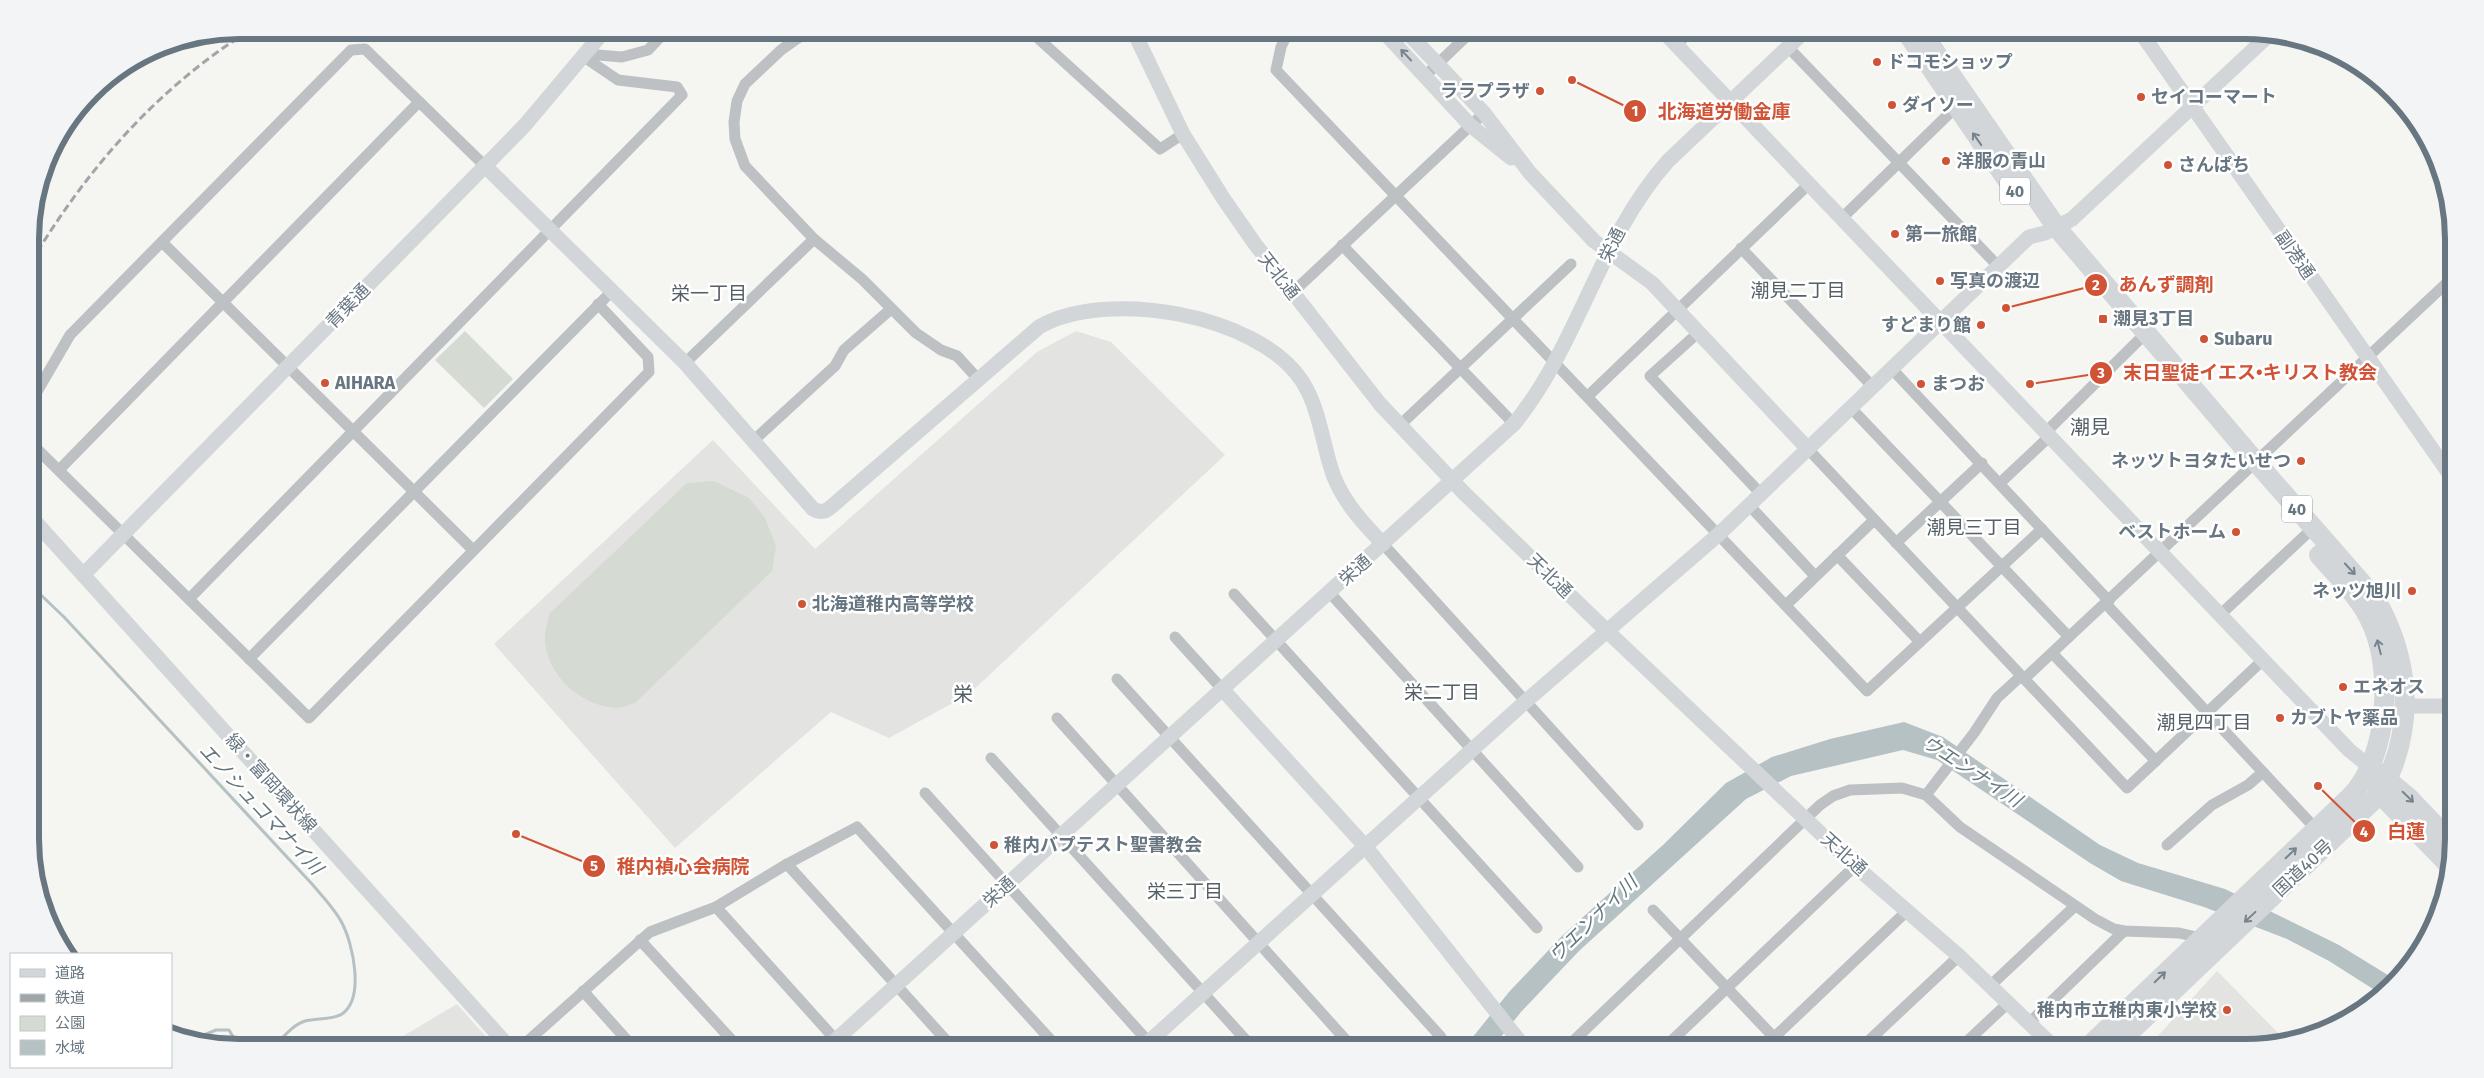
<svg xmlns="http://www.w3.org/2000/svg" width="2484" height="1078" font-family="'Fira Sans','Noto Sans JP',sans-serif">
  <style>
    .built { fill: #e3e4e2 }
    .green { fill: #d5dad2 }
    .water { fill: #b6c1c4 }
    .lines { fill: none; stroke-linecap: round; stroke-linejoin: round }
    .stream { stroke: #b6c1c4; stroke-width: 3 }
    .street { stroke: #bdc1c4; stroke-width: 11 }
    .secondary { stroke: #d2d6d9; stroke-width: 15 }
    .highway { stroke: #d2d6d9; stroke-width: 20 }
    .rail { stroke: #9fa5a9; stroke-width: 3; stroke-dasharray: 8 4; stroke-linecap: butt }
    .oneway { stroke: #77848d }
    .poi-dot { fill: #d15336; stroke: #fff; stroke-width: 2 }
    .labels { text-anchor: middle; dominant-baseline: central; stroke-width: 5; stroke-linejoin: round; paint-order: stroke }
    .shield { fill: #fff; stroke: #959fa6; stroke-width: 1 }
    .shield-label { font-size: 16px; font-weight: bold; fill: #677680 }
    .poi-label { font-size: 18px; font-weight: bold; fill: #677680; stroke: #fff; text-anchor: start }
    .street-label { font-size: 18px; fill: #677680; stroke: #fff }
    .neighbourhood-label { font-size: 19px; fill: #545f66; stroke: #fff }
    .water-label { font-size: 19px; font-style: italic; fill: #63777d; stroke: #fff }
    .quarter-label { font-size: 20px; fill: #545f66; stroke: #fff }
    .rim { fill: none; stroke: #677680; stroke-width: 6 }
    .leader { fill: none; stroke: #d15336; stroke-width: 2 }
    .callout-dot { fill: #d15336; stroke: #fff; stroke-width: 2 }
    .mark-label { font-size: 15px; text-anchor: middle; font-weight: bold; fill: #fff }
    .callout-label { font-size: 19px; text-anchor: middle; font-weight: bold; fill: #d15336; stroke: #fff; stroke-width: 5; stroke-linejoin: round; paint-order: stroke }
  </style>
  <rect width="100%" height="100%" fill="#f5f5f2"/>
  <g class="built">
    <path d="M1076,331L1111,342L1225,455L969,694L889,738L831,712L675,848L494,644L713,440L815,549L1037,352Z"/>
    <path d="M2217,971L2287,1042L2259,1048H2147Z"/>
    <path d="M457,1004L496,1048H383Z"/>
  </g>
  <g class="green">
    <path d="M465,331L513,379L484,408L435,360Z"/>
    <path d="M714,481L749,498L765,518L776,546L772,571L635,703C629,705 622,708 616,708C579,706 543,672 545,634C546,627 548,621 549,614L687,483Z"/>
  </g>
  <path class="water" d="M1904,722L1943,737L2100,845L2138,863L2225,889L2339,945L2396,980L2381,994L2329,961L2287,939L2204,907L2121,881L2090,863L1937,760L1903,750L1791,776L1746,799L1579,951L1521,1012L1492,1048H1464L1509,992L1562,936L1663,845L1726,783L1772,757L1830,739Z"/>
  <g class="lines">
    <g class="stream">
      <path d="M31,592L42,596L64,617L312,884C322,896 335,909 342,923C353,944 365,998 342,1014C333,1020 316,1018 305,1021C292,1025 282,1039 272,1048"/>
      <path d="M194,1039L216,1030H229L235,1040L229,1046"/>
    </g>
    <g class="street">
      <path d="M817,30L798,38L781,50L745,84L737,101L734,122L735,139L745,166L814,239L862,279L916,333L941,350L957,356L978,379"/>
      <path d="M1029,30L1160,149L1183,134"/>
      <path d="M1289,30L1281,47L1276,70L1867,691L2042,529"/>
      <path d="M1041,40L1050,30"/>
      <path d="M1676,45L1692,30"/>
      <path d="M1788,47L1998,266"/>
      <path d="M586,54L622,57L648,50L667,30"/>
      <path d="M1425,76L1473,30"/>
      <path d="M1842,218L1959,104"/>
      <path d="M162,242L473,550"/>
      <path d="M1342,245L1514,424"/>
      <path d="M1741,248L1873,387"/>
      <path d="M1292,293L1484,113"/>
      <path d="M1699,332L1650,376L1761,494"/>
      <path d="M685,363L814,239"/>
      <path d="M1892,369L2109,601"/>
      <path d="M1588,396L1809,184"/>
      <path d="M31,402L70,335L351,50L365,49L485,166"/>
      <path d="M1851,408L2069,637"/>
      <path d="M1399,426L1571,264"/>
      <path d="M2047,431L2147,332"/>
      <path d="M753,441L835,366L844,350L891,309"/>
      <path d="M31,443L309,718L649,372L648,357L598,304"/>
      <path d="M1808,449L2127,788L2264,659"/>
      <path d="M59,470L419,102"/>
      <path d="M2000,483L2051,435"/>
      <path d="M1749,505L1815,576"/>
      <path d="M1896,543L1982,463"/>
      <path d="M1383,544L1638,825"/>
      <path d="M1837,555L1920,642"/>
      <path d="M1330,593L1578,867"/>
      <path d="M1234,594L1537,928"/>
      <path d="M189,599L682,95L677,87L618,80L584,57"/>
      <path d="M2106,604L2316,829"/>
      <path d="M1786,605L1874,520"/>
      <path d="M2221,614L2313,528"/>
      <path d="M1175,637L1223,690"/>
      <path d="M2052,653L2156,761"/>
      <path d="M249,659L613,290"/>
      <path d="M1117,679L1441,1037"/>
      <path d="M2024,679L2452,278"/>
      <path d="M1057,718L1353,1048"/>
      <path d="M991,758L1253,1048"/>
      <path d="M925,793L1154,1048"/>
      <path d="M1926,795L1974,733L1997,698L2021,676"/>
      <path d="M2167,845L2212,805L2248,785L2263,772"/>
      <path d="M787,864L953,1048"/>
      <path d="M716,907L843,1048"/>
      <path d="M1653,910L1784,1048"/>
      <path d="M640,940L739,1048"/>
      <path d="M1990,986L2075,906"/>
      <path d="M583,991L634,1048"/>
      <path d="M2029,1023L2124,931"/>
      <path d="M520,1048L650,932L716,907L787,864L857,827L1058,1048"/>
      <path d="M1566,1048L1820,805L1833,796L1850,790L1902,788L1926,795L1960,827L2095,919L2114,929L2124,931L2179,933L2201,938"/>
      <path d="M1664,1048L1855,866"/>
      <path d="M1763,1048L1908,910"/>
      <path d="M1861,1048L1959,956"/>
      <path d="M1960,1048L2008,1003"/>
    </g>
    <g class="secondary">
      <path d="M1133,30L1183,134L1223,198L1255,244L1380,404L1464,493L1607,631L1855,866L1959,956L2055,1048"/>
      <path d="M1382,30L1470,125L1511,158"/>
      <path d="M1405,30L1484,113L1530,173L1594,241L1652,283L1808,449"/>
      <path d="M1662,30L2349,750L2370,767"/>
      <path d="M2139,30L2453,479"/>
      <path d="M485,166L685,363L813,509C821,513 825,512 831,507L1039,327C1106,288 1258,314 1302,381C1321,411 1322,445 1334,477C1345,504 1364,524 1383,544"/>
      <path d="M31,517L510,1048"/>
      <path d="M83,575L485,166L525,125L605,30"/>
      <path d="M1223,690L1365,846L1525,1048"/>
      <path d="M2405,706H2454"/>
      <path d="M827,1048L1514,424C1579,344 1599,238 1668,161L1806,30"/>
      <path d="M1142,1048L1525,702L1719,534L2029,237L2045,233L2072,219L2269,35"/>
    </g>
    <g class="highway">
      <path d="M1905,30L2009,183"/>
      <path d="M1920,30L2057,228L2256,462L2375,598C2411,661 2416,729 2380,794L2113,1048"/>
      <path d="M2378,772L2409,798L2453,844"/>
      <path d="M2376,783L2380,794L2449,865"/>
      <path d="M2087,1048L2351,796C2389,757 2394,665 2369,618C2357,594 2336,575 2319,555"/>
    </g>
    <path class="rail" d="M31,262C88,168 155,90 250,30"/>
  </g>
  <defs><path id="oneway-shaft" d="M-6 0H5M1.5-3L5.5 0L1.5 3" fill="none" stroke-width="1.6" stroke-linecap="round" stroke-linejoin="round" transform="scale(1.25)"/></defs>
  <g class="oneway">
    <use href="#oneway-shaft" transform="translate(1406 55) rotate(-133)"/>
    <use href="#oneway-shaft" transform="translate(1977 139) rotate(-125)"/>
    <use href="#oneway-shaft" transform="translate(2350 569) rotate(47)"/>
    <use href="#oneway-shaft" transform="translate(2379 647) rotate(-104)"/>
    <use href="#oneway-shaft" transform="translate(2408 797) rotate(44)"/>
    <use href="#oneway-shaft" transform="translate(2291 853) rotate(-44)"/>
    <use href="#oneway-shaft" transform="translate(2250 917) rotate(137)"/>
    <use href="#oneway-shaft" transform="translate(2160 977) rotate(-44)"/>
  </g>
  <g class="poi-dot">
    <circle cx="1877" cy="62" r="5"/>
    <circle cx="1540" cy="91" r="5"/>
    <circle cx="2141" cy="97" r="5"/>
    <circle cx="1892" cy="105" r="5"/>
    <circle cx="1946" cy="161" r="5"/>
    <circle cx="2168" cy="165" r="5"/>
    <circle cx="1895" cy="234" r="5"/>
    <circle cx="1940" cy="281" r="5"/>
    <rect x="2098" y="314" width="10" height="10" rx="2.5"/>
    <circle cx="1981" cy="325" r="5"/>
    <circle cx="2204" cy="339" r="5"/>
    <circle cx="325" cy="383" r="5"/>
    <circle cx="1921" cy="384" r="5"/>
    <circle cx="2301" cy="461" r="5"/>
    <circle cx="2236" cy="532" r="5"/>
    <circle cx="2412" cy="591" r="5"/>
    <circle cx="802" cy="604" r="5"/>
    <circle cx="2343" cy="687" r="5"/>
    <circle cx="2280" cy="718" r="5"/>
    <circle cx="994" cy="845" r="5"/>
    <circle cx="2227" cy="1010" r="5"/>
  </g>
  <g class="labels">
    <g class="shield">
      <rect x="2000" y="177.5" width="30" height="27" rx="4"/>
      <rect x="2282" y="495.5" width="30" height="27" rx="4"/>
    </g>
    <g class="shield-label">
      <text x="2015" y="191">40</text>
      <text x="2297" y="509">40</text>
    </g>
    <g class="poi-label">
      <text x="1887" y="62">ドコモショップ</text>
      <text x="1530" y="91" text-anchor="end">ララプラザ</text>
      <text x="2151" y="97">セイコーマート</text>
      <text x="1902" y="105">ダイソー</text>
      <text x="1956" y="161">洋服の青山</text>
      <text x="2178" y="165">さんぱち</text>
      <text x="1905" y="234">第一旅館</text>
      <text x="1950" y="281">写真の渡辺</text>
      <text x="2113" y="319">潮見3丁目</text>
      <text x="1971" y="325" text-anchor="end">すどまり館</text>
      <text x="2214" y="339">Subaru</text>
      <text x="335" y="383">AIHARA</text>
      <text x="1931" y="384">まつお</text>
      <text x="2291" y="461" text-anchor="end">ネッツトヨタたいせつ</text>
      <text x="2226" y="532" text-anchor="end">ベストホーム</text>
      <text x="2402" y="591" text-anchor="end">ネッツ旭川</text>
      <text x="812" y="604">北海道稚内高等学校</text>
      <text x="2353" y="687">エネオス</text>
      <text x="2290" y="718">カブトヤ薬品</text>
      <text x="1004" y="845">稚内バプテスト聖書教会</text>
      <text x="2217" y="1010" text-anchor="end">稚内市立稚内東小学校</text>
    </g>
    <g class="street-label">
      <text transform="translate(1612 245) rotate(-63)">栄通</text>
      <text transform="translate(2295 255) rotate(55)">副港通</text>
      <text transform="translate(1279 276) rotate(52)">天北通</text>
      <text transform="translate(348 306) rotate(-46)">青葉通</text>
      <text transform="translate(1355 570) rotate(-42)">栄通</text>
      <text transform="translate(1550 576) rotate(44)">天北通</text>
      <text transform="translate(271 783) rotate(48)">緑・富岡環状線</text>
      <text transform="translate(1844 854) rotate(42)">天北通</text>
      <text transform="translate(2303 868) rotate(-43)">国道40号</text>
      <text transform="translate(999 892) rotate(-42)">栄通</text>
    </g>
    <g class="neighbourhood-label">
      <text x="1798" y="290">潮見二丁目</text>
      <text x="709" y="293">栄一丁目</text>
      <text x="1974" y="527">潮見三丁目</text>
      <text x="1442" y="692">栄二丁目</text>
      <text x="2204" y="722">潮見四丁目</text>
      <text x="1185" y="891">栄三丁目</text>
    </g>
    <g class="water-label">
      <text transform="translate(1972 771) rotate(33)">ウエンナイ川</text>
      <text transform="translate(261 809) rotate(47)">エノシュコマナイ川</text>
      <text transform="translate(1593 919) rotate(-44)">ウエンナイ川</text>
    </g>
    <g class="quarter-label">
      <text x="2090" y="427">潮見</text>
      <text x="963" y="694">栄</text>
    </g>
  </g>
  <path d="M0 0H2484V1078H0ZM239 39H2245A200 200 0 0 1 2445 239V839A200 200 0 0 1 2245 1039H239A200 200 0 0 1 39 839V239A200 200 0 0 1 239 39Z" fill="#f3f4f5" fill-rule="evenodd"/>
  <path class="rim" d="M239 39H2245A200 200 0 0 1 2445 239V839A200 200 0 0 1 2245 1039H239A200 200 0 0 1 39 839V239A200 200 0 0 1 239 39Z"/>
  <path class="leader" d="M1572 80L1635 111M2006 308L2096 285M2030 384L2101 373M2318 786L2364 831M516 834L594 866"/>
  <g class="callout-dot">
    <circle cx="1572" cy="80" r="5"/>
    <circle cx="2006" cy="308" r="5"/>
    <circle cx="2030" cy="384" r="5"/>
    <circle cx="2318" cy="786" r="5"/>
    <circle cx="516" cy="834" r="5"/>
    <circle cx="1635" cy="111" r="12"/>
    <circle cx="2096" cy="285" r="12"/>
    <circle cx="2101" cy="373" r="12"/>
    <circle cx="2364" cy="831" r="12"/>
    <circle cx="594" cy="866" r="12"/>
  </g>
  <g class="mark-label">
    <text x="1635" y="116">1</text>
    <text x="2096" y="290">2</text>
    <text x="2101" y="378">3</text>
    <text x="2364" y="837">4</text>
    <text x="594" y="871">5</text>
  </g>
  <g class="callout-label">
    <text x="1724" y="118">北海道労働金庫</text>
    <text x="2166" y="291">あんず調剤</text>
    <text x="2250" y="379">末日聖徒イエス•キリスト教会</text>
    <text x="2406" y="838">白蓮</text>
    <text x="683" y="873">稚内禎心会病院</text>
  </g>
  <rect x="10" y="953" width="162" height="115" fill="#ffffff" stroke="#c2c8cc"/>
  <rect x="20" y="969" width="25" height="8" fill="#d2d6d9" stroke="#c2c8cc"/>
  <text x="55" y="978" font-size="15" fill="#677680">道路</text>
  <rect x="20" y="994" width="25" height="8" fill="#9fa5a9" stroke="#c2c8cc"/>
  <text x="55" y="1003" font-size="15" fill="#677680">鉄道</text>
  <rect x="20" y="1016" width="25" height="15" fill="#d5dad2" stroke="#c2c8cc"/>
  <text x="55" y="1028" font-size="15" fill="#677680">公園</text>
  <rect x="20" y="1040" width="25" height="15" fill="#b6c1c4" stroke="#c2c8cc"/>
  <text x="55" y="1053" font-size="15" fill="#677680">水域</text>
</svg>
